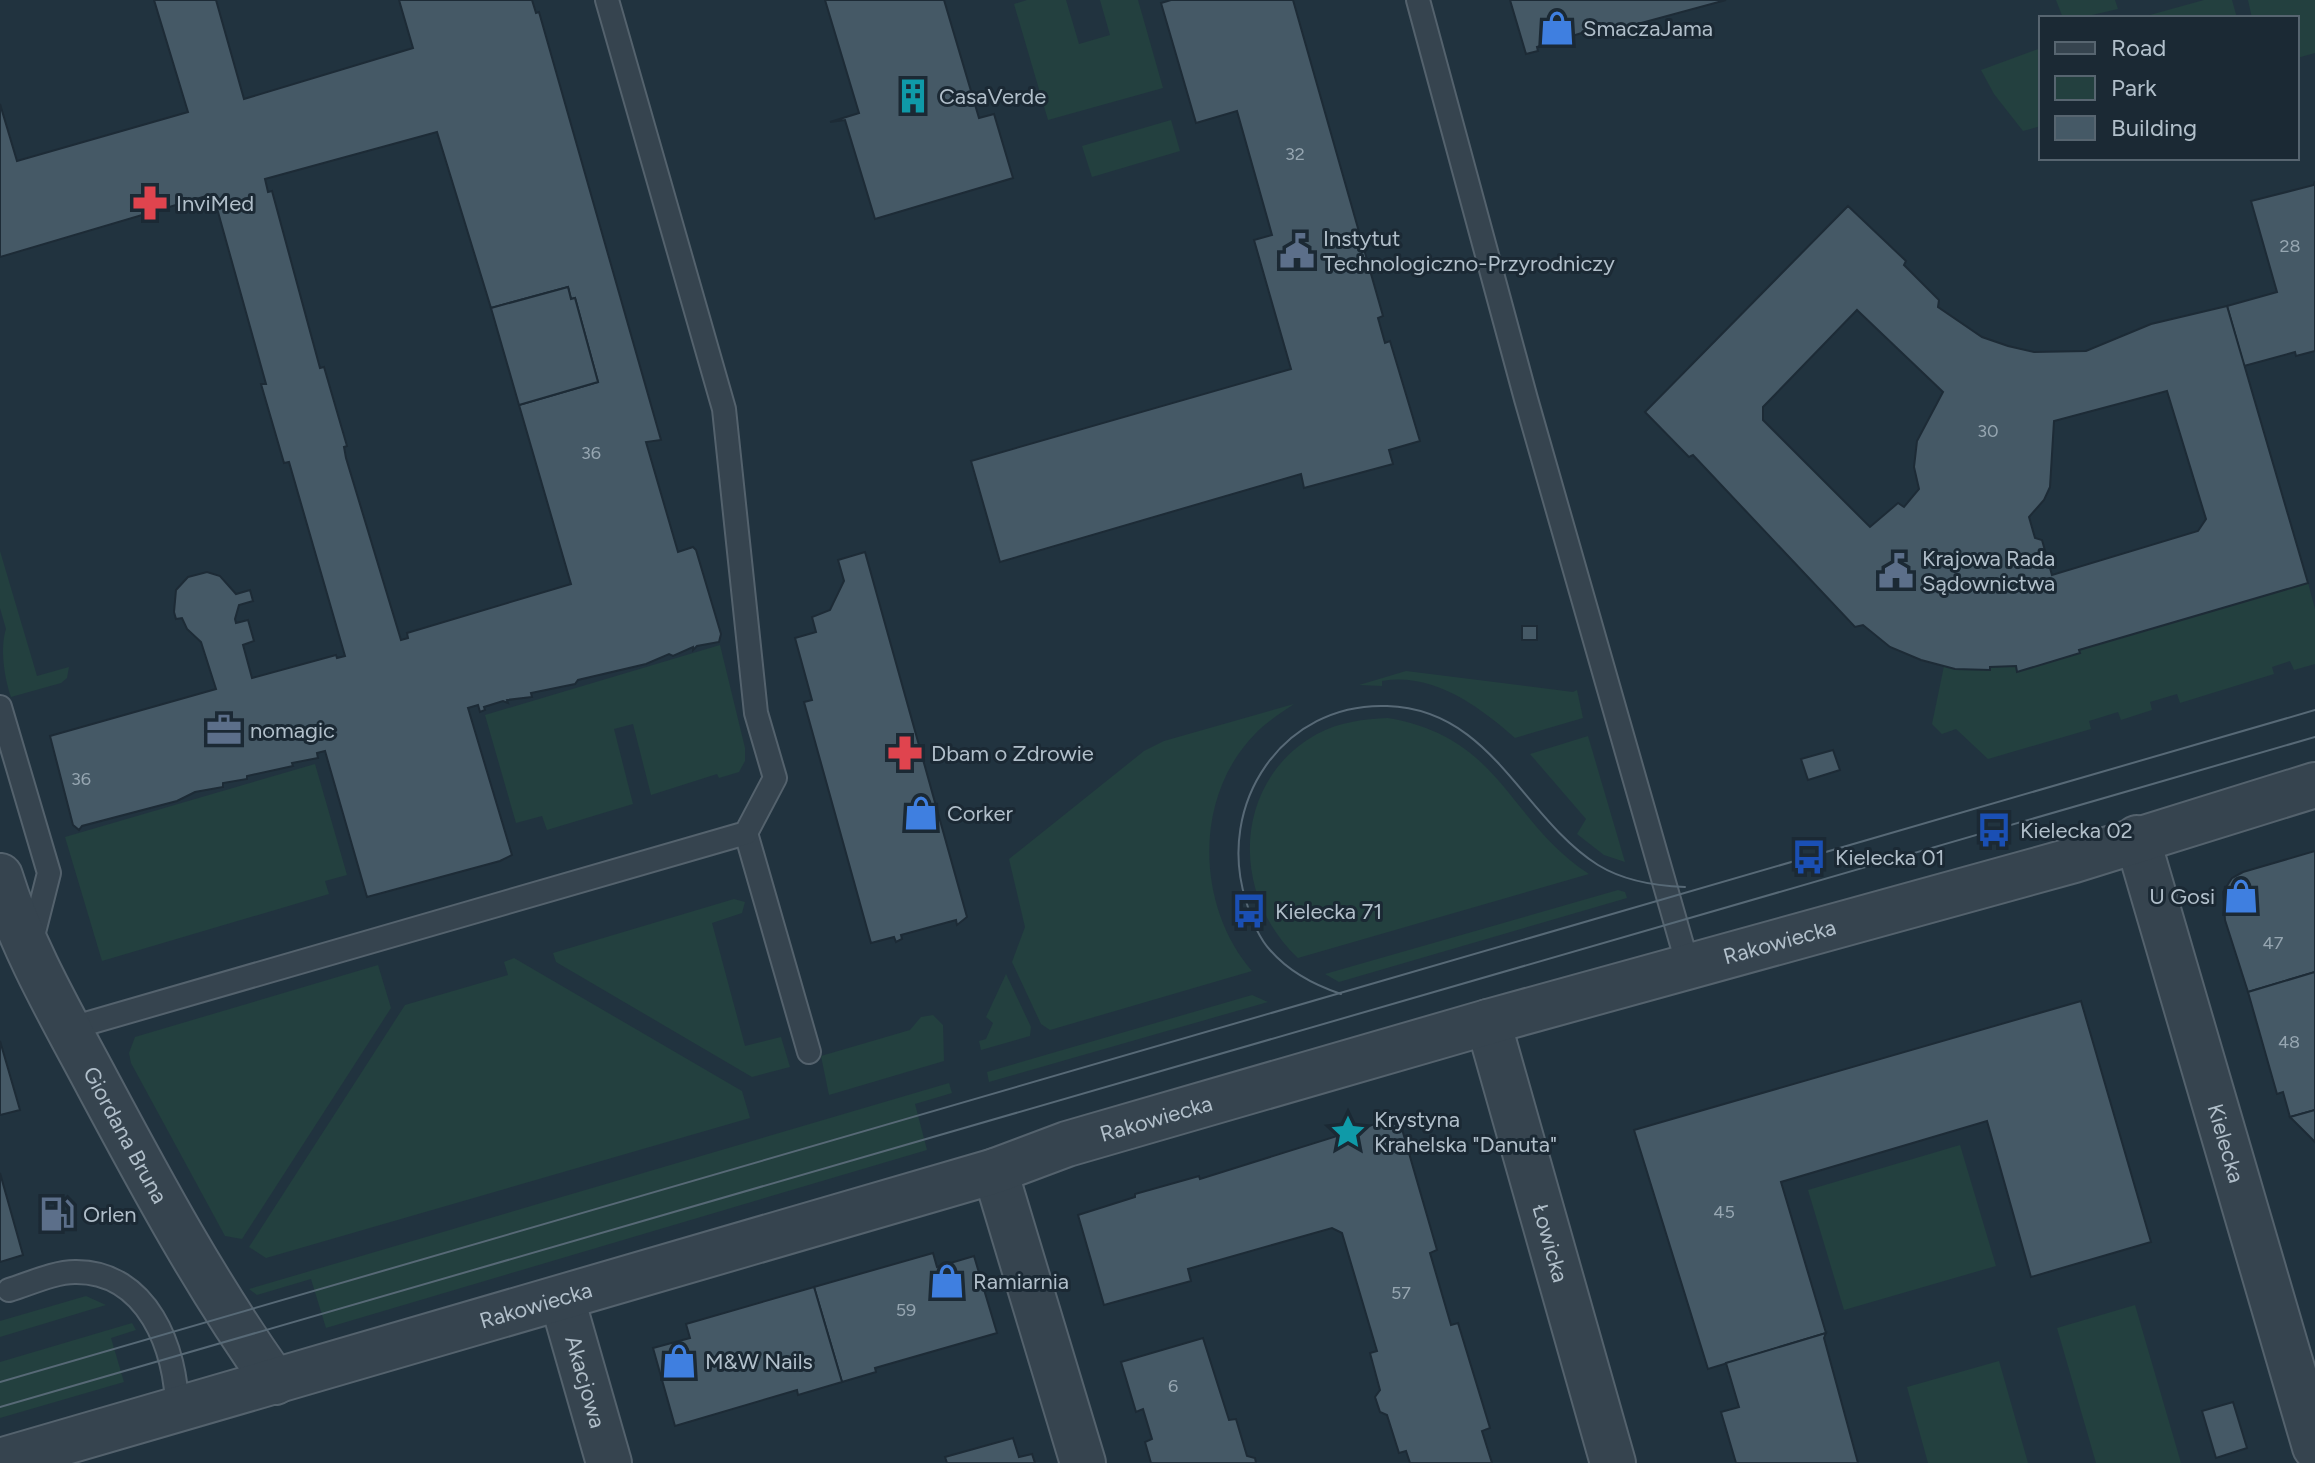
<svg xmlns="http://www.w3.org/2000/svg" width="2315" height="1463" font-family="Figtree,sans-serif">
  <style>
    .green { fill: #23403f }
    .building { fill: #455966; stroke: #1d2b36; stroke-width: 2; fill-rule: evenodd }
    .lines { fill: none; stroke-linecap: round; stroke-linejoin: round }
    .service-casing { stroke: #54626d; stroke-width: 26 }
    .minor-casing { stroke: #54626d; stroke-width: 48 }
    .tertiary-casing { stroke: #54626d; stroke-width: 48 }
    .service { stroke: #36444f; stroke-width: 22 }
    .minor { stroke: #36444f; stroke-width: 44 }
    .tertiary { stroke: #36444f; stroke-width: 44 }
    .tram { stroke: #576976; stroke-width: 2 }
    .labels { text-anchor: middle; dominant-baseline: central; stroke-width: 6; stroke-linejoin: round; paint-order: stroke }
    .number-label { font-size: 18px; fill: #96a6b1 }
    .poi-label { font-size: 22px; fill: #b1bfca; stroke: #1b2934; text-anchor: start }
    .street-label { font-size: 22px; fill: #b1bfca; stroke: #1b2934 }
  </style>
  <rect width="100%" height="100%" fill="#21333f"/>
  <g class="green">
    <path d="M1027,0H1066L1079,44L1110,35L1100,0H1138L1163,88L1048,120L1014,4Z"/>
    <path d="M2056,0H2115L2118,9L2079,18H2063Z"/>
    <path d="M2204,0H2232L2237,18H2139Z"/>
    <path d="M2248,0H2315V53L2297,58V18H2252Z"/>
    <path d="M2041,48V126L2023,131L1994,94L1981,70Z"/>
    <path d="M1171,120L1180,151L1092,177L1082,146Z"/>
    <path d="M0,551L37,676L69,667L67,678L61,683L11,697C4,677 0,647 6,629L0,608Z"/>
    <path d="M2308,583L2315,609V664L2294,670L2290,661L2272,667L2274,674L2180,703L2177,694L2150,702L2152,710L2121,720L2118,712L2089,721L2091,729L1988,759L1956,729L1942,734L1932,724L1944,666L1990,670V667L2016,666L2017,672L2079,650Z"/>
    <path d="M720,645L745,748V761L739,772L719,778L717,774L651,795L633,724L614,729L633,804L547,830L542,816L516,823L485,715Z"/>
    <path d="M1406,671L1573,692L1577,690L1583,718L1515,738C1480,707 1433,672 1382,681V686L1359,685Z"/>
    <path d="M1294,704C1281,713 1266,722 1255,734C1193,797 1196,906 1252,971L1050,1030L1041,1024L1012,962L1025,927L1009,859L1144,751L1164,741Z"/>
    <path d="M1388,718C1503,738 1506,819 1589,874L1298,958C1230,895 1232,781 1317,734C1339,722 1364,719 1388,718Z"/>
    <path d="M1588,736L1625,862L1604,855L1577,834L1586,819L1530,754Z"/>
    <path d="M315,764L347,875L325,881L329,894L102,961L65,837Z"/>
    <path d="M1618,890L1625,892L1627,898L1339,982L1325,974Z"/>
    <path d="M734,899L745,902L742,913L712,923L745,1046L781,1037L790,1067L752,1077L556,962L553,953Z"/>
    <path d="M514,958L742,1091L750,1118L266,1258L249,1247L405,1005L508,975L504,962Z"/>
    <path d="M378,965L391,1008L242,1239L225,1236L131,1063L129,1053L135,1037Z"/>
    <path d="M1006,974L1031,1027L1030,1036L981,1050L979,1041L986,1039L993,1023L986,1017Z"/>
    <path d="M1252,995L1268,1002L989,1082L987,1072Z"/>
    <path d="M933,1015L943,1025L944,1061L829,1095L821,1056L910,1030L921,1017Z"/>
    <path d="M949,1083L952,1093L915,1104L927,1150L326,1328L311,1279L257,1295L249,1289Z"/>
    <path d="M1960,1145L1996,1266L1844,1310L1808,1190Z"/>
    <path d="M86,1296L106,1305L0,1337V1321Z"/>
    <path d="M2135,1305L2181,1463H2096L2057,1328Z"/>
    <path d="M132,1323L136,1330L111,1338L124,1382L0,1418V1362Z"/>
    <path d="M1999,1361L2028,1463H1928L1907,1387Z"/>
  </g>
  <g class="building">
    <path d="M154,0H216L244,99L413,48L399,0H532L536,13L539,12L661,440L646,442L678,552L693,547L696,550L721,634L719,642L697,646L693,650V647L673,656L669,654L646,664L578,680L575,684L531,693L532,697L507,700L508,703L503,701L484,707L485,710L480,712L478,705L468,708L512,855L500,861L367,897L325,751L317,753L318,758L292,763L293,766L247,776V779L223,783V787L195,792L177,801L82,826L79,830L73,825L50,736L216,689L201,642L187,629L182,618L176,619L174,612L176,590L188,577L207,572L220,576L236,594L250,590L253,601L239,605L235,619L236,623L248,620L254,641L243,645L252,678L336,655L337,658L345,656L289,462L284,463L261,384H266L213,194L0,257V104L17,161L188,112ZM437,132L491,308L568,287L571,299L575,298L598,382L519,405L571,584L407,633L408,638L401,640L346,458L344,447L347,446L324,367L320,368L272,191L268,192L265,179Z"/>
    <path d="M825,0H944L979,118L994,114L1013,178L875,219L845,120L830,122L859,113Z"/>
    <path d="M1171,0H1293L1383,316L1378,318L1385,343L1390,341L1420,441L1389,450L1393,464L1304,488L1301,474L1000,562L971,461L1291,369L1254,240L1272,235L1237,111L1196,123L1161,3Z"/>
    <path d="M1510,0H1726L1608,32L1607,25L1537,47L1538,51L1526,54Z"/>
    <path d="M2315,181V351L2296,356L2295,352L2244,366L2227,306L2277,292L2251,201L2314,185Z"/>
    <path d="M1848,206L1906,261L1904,265L1939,300L1938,307L1982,337L2008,346L2034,352L2086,351L2151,324L2227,306L2308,583L2079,650L2080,653L2017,672L2016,666L1990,667V670L1955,669L1921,660L1890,647L1863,625L1855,627L1693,455L1689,457L1645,412ZM1857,310L1943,392L1917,441L1914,467L1919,489L1904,507L1898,503L1870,527L1763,420V407ZM2167,391L2206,519L2198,531L2052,575L2042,540L2035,538L2029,517L2044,500L2050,487L2054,421Z"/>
    <path d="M568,287L571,299L575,298L598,382L519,405L491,308Z"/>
    <path d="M865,552L967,917L957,925L956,920L901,935L902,939L896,942L894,937L871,943L804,702L812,700L795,638L816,632L812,617L830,610L844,581L838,560Z"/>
    <rect x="1522" y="626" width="15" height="14"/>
    <path d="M1833,750L1840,770L1808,780L1801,759Z"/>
    <path d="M2315,851V972L2248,992L2225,920L2223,892L2232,878L2243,872Z"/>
    <path d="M2315,972V1110L2290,1117L2283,1092L2277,1094L2248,992Z"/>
    <path d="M2081,1001L2151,1242L2031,1277L1987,1121L1781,1182L1826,1333L1708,1369L1634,1130Z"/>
    <path d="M0,1041L20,1110L0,1115Z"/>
    <path d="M2315,1110V1142L2290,1117Z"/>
    <path d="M1388,1120L1402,1129L1437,1250L1430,1253L1451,1325L1458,1323L1490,1428L1482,1431L1492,1463H1410L1406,1451L1399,1453L1387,1415L1380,1412L1375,1397L1380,1390L1370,1353L1377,1351L1342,1233L1332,1228L1188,1269L1191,1281L1104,1305L1078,1215L1135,1197V1194L1199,1176L1200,1179Z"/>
    <path d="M0,1173L23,1255L0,1262Z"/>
    <path d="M933,1253L937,1267L974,1256L997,1333L875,1368L876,1372L842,1382L814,1287Z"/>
    <path d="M814,1287L842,1382L798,1395L797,1390L675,1426L653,1348L690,1338L686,1324Z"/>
    <path d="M1826,1333L1824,1338L1858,1463H1736L1721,1412L1739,1407L1726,1363Z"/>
    <path d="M1203,1338L1229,1420L1236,1419L1247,1456L1255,1458L1256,1463H1151L1145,1442L1152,1439L1143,1409L1136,1412L1121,1362Z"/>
    <path d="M2233,1402L2247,1448L2216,1458L2202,1411Z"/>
    <path d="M1013,1438L1019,1457L1032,1454L1035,1463H947L945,1457Z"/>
  </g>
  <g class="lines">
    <g class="service-casing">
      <g id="service">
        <path d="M1418,0L1526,399L1688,966"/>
        <path d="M0,707L49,873L31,944"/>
        <path d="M746,833L809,1052"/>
        <path d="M68,1029L746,833L775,778L756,713L724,409L607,0"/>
        <path d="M9,1290C29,1284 54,1272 75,1272C147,1271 177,1349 177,1410"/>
      </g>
    </g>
    <g class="minor-casing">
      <g id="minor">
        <path id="s1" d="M2137,838L2315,1447"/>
        <path id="s2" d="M0,876C22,948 63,1018 98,1084C153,1187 207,1287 275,1382"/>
        <path id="s3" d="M1488,1022L1613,1463"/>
        <path d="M995,1171L1083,1463"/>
        <path id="s4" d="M562,1299L609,1463"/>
      </g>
    </g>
    <g class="tertiary-casing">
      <g id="tertiary">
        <path id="s5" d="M0,1461L995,1171L1067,1144L1488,1022L2074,860L2315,785"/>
      </g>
    </g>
    <use href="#service" class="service"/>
    <use href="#minor" class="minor"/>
    <use href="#tertiary" class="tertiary"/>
    <g class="tram">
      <path d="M1341,994C1314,985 1289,972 1270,950C1258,937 1251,918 1246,901C1215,804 1283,702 1387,706C1492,709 1521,816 1598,865C1624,881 1656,886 1685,887"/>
      <path d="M0,1382L2315,710"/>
      <path d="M0,1407L2315,737"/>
    </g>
  </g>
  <defs>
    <g id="shop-bare" transform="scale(2.76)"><path d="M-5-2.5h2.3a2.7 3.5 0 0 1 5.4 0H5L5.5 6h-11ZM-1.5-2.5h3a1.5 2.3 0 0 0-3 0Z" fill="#3f7fe0" stroke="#1b2934" stroke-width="2.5" paint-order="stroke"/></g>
    <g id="building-bare" transform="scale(2.76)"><path d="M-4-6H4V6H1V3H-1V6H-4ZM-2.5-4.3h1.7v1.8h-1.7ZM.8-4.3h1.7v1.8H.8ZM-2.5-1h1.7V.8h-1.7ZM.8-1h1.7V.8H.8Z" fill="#0f9aa8" stroke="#1b2934" stroke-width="2.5" paint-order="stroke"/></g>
    <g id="pharmacy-bare" transform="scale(2.76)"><path d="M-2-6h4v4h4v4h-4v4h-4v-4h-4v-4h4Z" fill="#e0444e" stroke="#1b2934" stroke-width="2.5" paint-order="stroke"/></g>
    <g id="civic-bare" transform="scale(2.76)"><path d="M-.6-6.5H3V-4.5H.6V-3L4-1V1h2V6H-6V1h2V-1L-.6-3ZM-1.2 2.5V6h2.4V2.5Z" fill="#5c6f8a" stroke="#1b2934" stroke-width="2.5" paint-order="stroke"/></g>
    <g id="office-bare" transform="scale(2.76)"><path d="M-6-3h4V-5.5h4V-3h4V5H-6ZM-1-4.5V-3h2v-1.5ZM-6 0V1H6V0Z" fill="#5c6f8a" stroke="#1b2934" stroke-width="2.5" paint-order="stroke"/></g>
    <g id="bus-bare" transform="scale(2.76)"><path d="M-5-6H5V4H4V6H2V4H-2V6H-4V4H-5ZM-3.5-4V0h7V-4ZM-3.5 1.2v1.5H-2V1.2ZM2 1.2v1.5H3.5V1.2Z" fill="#1a4fb4" stroke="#1b2934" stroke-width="2.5" paint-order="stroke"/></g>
    <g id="sight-bare" transform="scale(2.76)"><path d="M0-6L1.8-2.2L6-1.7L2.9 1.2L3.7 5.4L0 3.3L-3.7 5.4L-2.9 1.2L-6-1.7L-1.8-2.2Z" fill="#0f9aa8" stroke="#1b2934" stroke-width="2.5" paint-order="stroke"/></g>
    <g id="fuel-bare" transform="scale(2.76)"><path d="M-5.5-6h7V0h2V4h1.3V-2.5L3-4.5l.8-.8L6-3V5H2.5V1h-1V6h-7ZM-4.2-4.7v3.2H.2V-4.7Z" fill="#5c6f8a" stroke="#1b2934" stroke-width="2.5" paint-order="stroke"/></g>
  </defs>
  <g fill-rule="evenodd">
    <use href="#shop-bare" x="1557" y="28"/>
    <use href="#building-bare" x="913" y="96"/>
    <use href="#pharmacy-bare" x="150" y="203"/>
    <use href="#civic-bare" x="1297" y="251"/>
    <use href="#civic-bare" x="1896" y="571"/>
    <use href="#office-bare" x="224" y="730"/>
    <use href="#pharmacy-bare" x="905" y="753"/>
    <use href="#shop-bare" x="921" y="813"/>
    <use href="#bus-bare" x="1994" y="830"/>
    <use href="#bus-bare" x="1809" y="857"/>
    <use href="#shop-bare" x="2241" y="896"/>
    <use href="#bus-bare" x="1249" y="911"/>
    <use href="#sight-bare" x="1348" y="1132"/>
    <use href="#fuel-bare" x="57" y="1214"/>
    <use href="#shop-bare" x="947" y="1281"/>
    <use href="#shop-bare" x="679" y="1361"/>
  </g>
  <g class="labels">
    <g class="number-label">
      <text x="1295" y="154">32</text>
      <text x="2290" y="246">28</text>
      <text x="1988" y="431">30</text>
      <text x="591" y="453">36</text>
      <text x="81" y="779">36</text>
      <text x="2273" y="943">47</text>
      <text x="2289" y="1042">48</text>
      <text x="1724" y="1212">45</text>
      <text x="1401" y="1293">57</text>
      <text x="906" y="1310">59</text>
      <text x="1173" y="1386">6</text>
    </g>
    <g class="poi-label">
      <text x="1583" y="28">SmaczaJama</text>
      <text x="939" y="96">CasaVerde</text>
      <text x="176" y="203">InviMed</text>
      <text x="1323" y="238">Instytut<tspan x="1323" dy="25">Technologiczno-Przyrodniczy</tspan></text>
      <text x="1922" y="558">Krajowa Rada<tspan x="1922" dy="25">Sądownictwa</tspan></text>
      <text x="250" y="730">nomagic</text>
      <text x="931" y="753">Dbam o Zdrowie</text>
      <text x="947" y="813">Corker</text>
      <text x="2020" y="830">Kielecka 02</text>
      <text x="1835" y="857">Kielecka 01</text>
      <text x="2215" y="896" text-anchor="end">U Gosi</text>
      <text x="1275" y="911">Kielecka 71</text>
      <text x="1374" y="1119">Krystyna<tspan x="1374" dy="25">Krahelska "Danuta"</tspan></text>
      <text x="83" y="1214">Orlen</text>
      <text x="973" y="1281">Ramiarnia</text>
      <text x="705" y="1361">M&amp;W Nails</text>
    </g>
    <g class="street-label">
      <text stroke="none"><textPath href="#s5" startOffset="1854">Rakowiecka</textPath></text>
      <text stroke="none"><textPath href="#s5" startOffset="1206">Rakowiecka</textPath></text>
      <text stroke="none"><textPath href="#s2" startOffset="288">Giordana Bruna</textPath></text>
      <text stroke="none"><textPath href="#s1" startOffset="318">Kielecka</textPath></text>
      <text stroke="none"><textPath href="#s3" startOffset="230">Łowicka</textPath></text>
      <text stroke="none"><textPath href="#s5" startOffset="558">Rakowiecka</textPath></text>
      <text stroke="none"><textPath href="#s4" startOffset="86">Akacjowa</textPath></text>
    </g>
  </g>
  <rect x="2039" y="16" width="260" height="144" fill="#1b2934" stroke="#576570" stroke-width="2"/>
  <rect x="2055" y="42" width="40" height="12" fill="#36444f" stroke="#576570" stroke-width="2"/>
  <text x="2111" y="56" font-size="24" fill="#b1bfca">Road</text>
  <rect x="2055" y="76" width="40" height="24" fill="#23403f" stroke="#576570" stroke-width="2"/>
  <text x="2111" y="96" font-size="24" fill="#b1bfca">Park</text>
  <rect x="2055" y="116" width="40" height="24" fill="#455966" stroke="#576570" stroke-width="2"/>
  <text x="2111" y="136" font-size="24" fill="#b1bfca">Building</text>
</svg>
